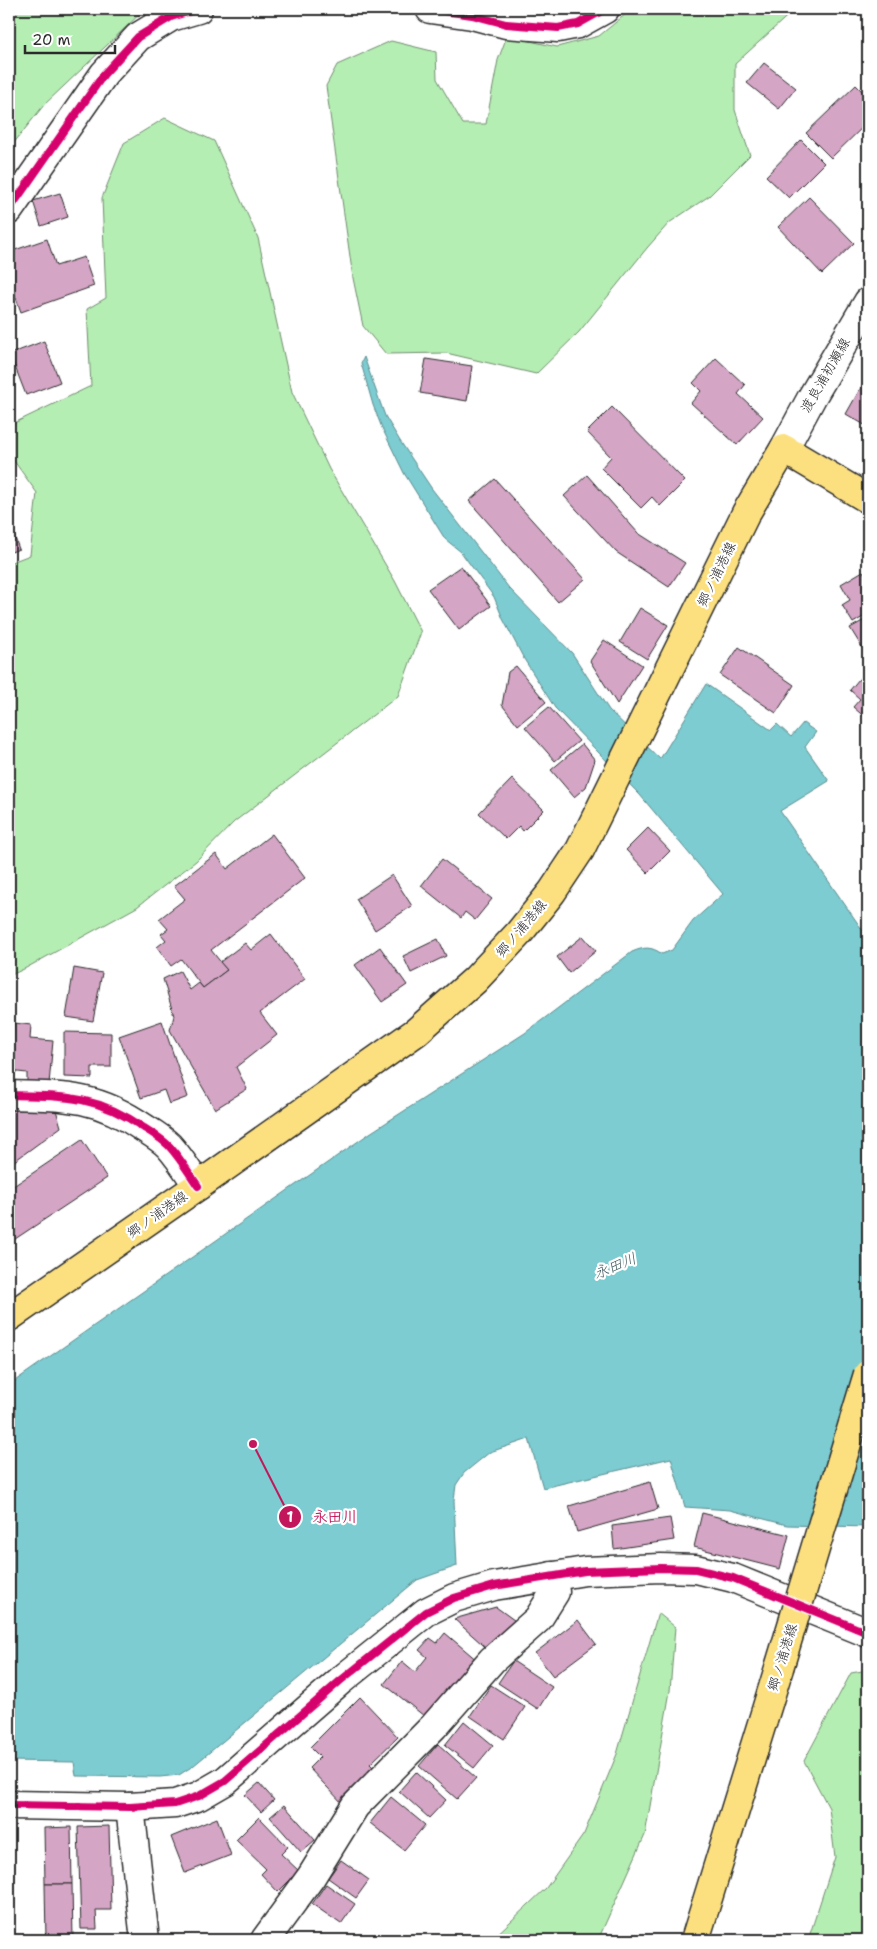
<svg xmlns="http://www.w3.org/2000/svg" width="877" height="1949" font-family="'Shantell Sans','Klee One',sans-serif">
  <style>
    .green { fill: #b5eeb3; stroke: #708c6f }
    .water { fill: #7bccd1; stroke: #5b8c8f }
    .building { fill: #d4a5c5; stroke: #2b2b2b }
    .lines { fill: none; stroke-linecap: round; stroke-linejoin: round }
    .street-casing { stroke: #2b2b2b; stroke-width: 31 }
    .secondary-casing { stroke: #2b2b2b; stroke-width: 31 }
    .primary-casing { stroke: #2b2b2b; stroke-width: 31 }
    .street { stroke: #fff; stroke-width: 28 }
    .secondary { stroke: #fff; stroke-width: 28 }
    .primary { stroke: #fce080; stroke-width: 28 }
    .primary-bridge-casing { stroke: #2b2b2b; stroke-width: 31; stroke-linecap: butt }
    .primary-bridge { stroke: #fce080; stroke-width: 28 }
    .cycleway-casing { stroke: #fff; stroke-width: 11 }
    .cycleway { stroke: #d6006c; stroke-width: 8 }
    .labels { text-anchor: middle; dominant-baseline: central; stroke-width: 4.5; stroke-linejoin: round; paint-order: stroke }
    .street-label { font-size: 14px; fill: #2b2b2b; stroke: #fff }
    .water-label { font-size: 15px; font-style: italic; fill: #435b5d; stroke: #fff }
    .leader { fill: none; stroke: #c2185b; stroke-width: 2 }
    .callout-dot { fill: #c2185b; stroke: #fff; stroke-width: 2 }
    .mark-label { font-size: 15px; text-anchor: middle; font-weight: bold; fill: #fff }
    .callout-label { font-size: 15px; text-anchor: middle; font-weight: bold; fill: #c2185b; stroke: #fff; stroke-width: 4.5; stroke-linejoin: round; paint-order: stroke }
  </style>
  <rect width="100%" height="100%" fill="#fff"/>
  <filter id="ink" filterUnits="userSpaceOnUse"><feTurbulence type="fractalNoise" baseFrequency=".02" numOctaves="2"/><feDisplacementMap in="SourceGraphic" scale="10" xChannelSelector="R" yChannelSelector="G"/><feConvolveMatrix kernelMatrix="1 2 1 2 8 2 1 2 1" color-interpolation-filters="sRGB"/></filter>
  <g filter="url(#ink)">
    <g class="green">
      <path d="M9,9H145L44,105L9,149Z"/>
      <path d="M632,9H795L735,64V110L750,155L709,196L669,223L647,248L579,332L536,374L446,353L386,354L363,326L353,278L326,86L337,65L391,41L436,52L437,79L463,124H486L498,60L507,36L557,47L599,36Z"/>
      <path d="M165,118L214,141L258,238L292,392L329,469L395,581L421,632L398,696L234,822L196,861L137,907L26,968L9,976V563L30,555L37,493L9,454L10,425L91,386L87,309L106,298L102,198L124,143Z"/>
      <path d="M658,1613L675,1627L670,1691L645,1835L598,1940H491L546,1888L584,1834L617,1754Z"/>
      <path d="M868,1670V1940H808L835,1857L829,1808L804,1761L851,1673Z"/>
    </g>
    <path class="water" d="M364,357L385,416L400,441L432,489L509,588L572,653L609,710L660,759L706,684L771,730L777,724L791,737L803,723L816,732L805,747L829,781L780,811L868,938V1527L787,1525L730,1510L685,1507L671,1458L543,1488L529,1439L490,1452L464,1473L456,1485L454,1500L457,1566L417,1580L193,1766L179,1775L160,1777L76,1776L74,1762L9,1761V1385L370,1133L525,1033L632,952C644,947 651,946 662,954L672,950L693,921L723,894L640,795L555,708L524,659L503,619L494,597L461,552L445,539L404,473L382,428L373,405L361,363Z"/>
    <g class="building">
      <path d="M764,63L796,88L779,109L747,83Z"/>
      <path d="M856,85L868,97V122L831,158L806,133Z"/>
      <path d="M801,140L824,163L789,198L766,176Z"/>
      <path d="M60,193L68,217L41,226L33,201Z"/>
      <path d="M809,197L854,243L822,274L778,227Z"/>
      <path d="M47,239L56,266L84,257L94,286L21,312L9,278V252Z"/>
      <path d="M44,341L60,382L26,395L10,354Z"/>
      <path d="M716,358L745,385L738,394L763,417L737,445L691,403L701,391L693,383Z"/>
      <path d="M426,359L472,366L467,401L420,393Z"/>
      <path d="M868,375V427L846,414Z"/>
      <path d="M612,407L685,481L660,506L652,497L641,508L601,468L611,457L587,432Z"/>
      <path d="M587,475L638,533L685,563L669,587L616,552L564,496Z"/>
      <path d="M495,479L585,579L558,602L469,501Z"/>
      <path d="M9,522L19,549L9,553Z"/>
      <path d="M461,566L491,606L459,630L428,589Z"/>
      <path d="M863,571L868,578V614L853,623L842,605L850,600L841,584Z"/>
      <path d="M640,608L668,625L647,659L620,642Z"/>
      <path d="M868,618V646L863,649L850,628Z"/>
      <path d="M604,640L642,665L617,704L590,661Z"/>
      <path d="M739,647L794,685L776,713L720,675Z"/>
      <path d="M516,666L546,702L518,725L502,705L508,672Z"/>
      <path d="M868,668V717L867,719L853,707L860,699L850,690Z"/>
      <path d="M549,707L579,741L555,761L525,727Z"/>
      <path d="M582,744L595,760L586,787L574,797L551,770Z"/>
      <path d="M512,779L544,810L523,831L519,826L506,839L479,813Z"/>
      <path d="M648,828L670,851L648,873L626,850Z"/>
      <path d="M272,834L305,878L211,950L227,970L203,988L181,959L171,966L157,947L166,940L161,934L168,929L159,919L185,899L174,886L216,854L227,869Z"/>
      <path d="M442,859L492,899L475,920L465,912L461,918L421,886Z"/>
      <path d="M392,875L412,906L375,930L356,899Z"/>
      <path d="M271,934L305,979L260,1013L277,1035L236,1067L247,1089L215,1109L170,1030L174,1016L163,979L180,971L190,990L199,983L203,988L227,970L220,962L245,943L251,950Z"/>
      <path d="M583,936L596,951L569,973L557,957Z"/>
      <path d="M438,939L446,956L411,973L403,956Z"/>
      <path d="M380,947L407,985L382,1002L355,965Z"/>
      <path d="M74,968L102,973L93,1021L66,1017Z"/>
      <path d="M162,1021L188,1097L169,1104L164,1090L141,1098L119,1036Z"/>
      <path d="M14,1023L31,1025L30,1039L53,1041L49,1084L27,1082V1073L9,1071V1033L12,1034Z"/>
      <path d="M64,1032L111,1033V1067H92V1078L64,1077Z"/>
      <path d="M9,1110H56L61,1127L9,1165Z"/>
      <path d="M82,1140L107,1178L9,1243V1189Z"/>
      <path d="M650,1482L658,1509L577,1532L569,1506Z"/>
      <path d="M702,1513L789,1535L780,1569L694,1547Z"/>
      <path d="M670,1518L674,1540L614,1549L612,1526Z"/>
      <path d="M496,1607L518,1623L491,1652L454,1619Z"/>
      <path d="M578,1620L596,1644L553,1676L535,1653Z"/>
      <path d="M445,1633L478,1661L429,1720L384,1684L402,1661L415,1672L427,1657L419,1650L430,1638L437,1643Z"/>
      <path d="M513,1661L552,1687L538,1709L498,1683Z"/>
      <path d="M491,1685L525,1707L504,1739L470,1716Z"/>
      <path d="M360,1697L398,1737L370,1764L378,1772L344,1805L309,1768L320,1757L310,1747Z"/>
      <path d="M464,1721L493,1745L474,1768L445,1745Z"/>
      <path d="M438,1744L476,1778L457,1799L419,1766Z"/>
      <path d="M416,1772L446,1800L429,1818L399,1791Z"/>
      <path d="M259,1783L274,1800L261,1812L245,1795Z"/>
      <path d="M391,1797L425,1825L404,1850L370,1823Z"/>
      <path d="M284,1805L315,1840L301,1852L270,1817Z"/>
      <path d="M259,1817L288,1847L281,1854L299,1871L278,1892L261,1874L266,1869L236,1840Z"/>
      <path d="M217,1818L231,1855L185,1873L171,1837Z"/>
      <path d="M109,1826L111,1910H96L97,1929H81L78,1827Z"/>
      <path d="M71,1827L72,1884H45L44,1828Z"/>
      <path d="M341,1860L369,1880L356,1898L328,1878Z"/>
      <path d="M45,1884H72L73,1940H46Z"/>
      <path d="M326,1884L355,1904L341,1924L312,1904Z"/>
    </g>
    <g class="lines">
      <g class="street-casing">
        <g id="street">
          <path d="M430,9L472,15L506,24L558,28L578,24L605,9"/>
          <path d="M9,210L104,74L138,37L171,17L198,9"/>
          <path d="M9,1095C63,1096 97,1095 144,1128C152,1133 162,1139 169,1146C180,1158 189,1173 198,1186"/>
          <path d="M130,1807L145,1940"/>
          <path d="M265,1940L311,1877L355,1806L434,1726L492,1660L538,1619L555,1592L552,1576"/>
        </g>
      </g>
      <g class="secondary-casing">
        <g id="secondary">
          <path d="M784,449L812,397L868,302"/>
          <path d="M9,1805L130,1807L175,1804L199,1796L225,1781L340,1681L426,1612L454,1598L494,1586L585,1571L661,1568L696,1569L733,1578L868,1633"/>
        </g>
      </g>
      <g class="primary-casing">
        <g id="primary">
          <path d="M9,1317L198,1186L416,1032L475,980L519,933L552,892L580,850L746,513L784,449L868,499"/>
          <path d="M695,1940L779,1668"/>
        </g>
      </g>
      <use href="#street" class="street"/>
      <use href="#secondary" class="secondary"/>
      <use href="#primary" class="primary"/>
      <g class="primary-bridge-casing">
        <path id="primary-bridge" d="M779,1668L868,1374"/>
      </g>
      <use href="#primary-bridge" class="primary-bridge"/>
      <g class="cycleway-casing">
        <g id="cycleway">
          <path d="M430,9L472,15L506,24L558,28L578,24L605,9"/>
          <path d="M9,210L104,74L138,37L171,17L198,9"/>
          <path d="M9,1095C63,1096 97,1095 144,1128C152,1133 162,1139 169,1146C180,1158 189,1173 198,1186"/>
          <path d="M9,1805L130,1807L175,1804L199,1796L225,1781L340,1681L426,1612L454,1598L494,1586L585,1571L661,1568L696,1569L733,1578L868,1633"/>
        </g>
      </g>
      <use href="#cycleway" class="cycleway"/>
    </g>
  </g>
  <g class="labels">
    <g class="street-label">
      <text transform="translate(825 375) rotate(-60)">渡良浦初瀬線</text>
      <text transform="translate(716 574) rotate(-64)">郷ノ浦港線</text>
      <text transform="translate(521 928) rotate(-50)">郷ノ浦港線</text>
      <text transform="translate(157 1214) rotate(-35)">郷ノ浦港線</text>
      <text transform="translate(782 1657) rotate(-73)">郷ノ浦港線</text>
    </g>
    <g class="water-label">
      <text transform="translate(615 1266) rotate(-22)">永田川</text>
    </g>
  </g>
  <path class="leader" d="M253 1444L290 1517"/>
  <g class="callout-dot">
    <circle cx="253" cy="1444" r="5"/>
    <circle cx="290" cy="1517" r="12"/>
  </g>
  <g class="mark-label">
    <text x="290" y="1522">1</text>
  </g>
  <g class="callout-label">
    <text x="335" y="1522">永田川</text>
  </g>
  <rect width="877" height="1949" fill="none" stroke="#fff" stroke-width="30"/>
  <rect x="15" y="15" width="847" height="1919" fill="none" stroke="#2b2b2b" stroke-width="2" filter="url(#ink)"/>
  <path d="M25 45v8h90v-8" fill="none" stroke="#2b2b2b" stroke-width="2.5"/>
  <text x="32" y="45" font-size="15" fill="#2b2b2b" stroke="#ffffff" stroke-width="4" paint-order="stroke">20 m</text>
</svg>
